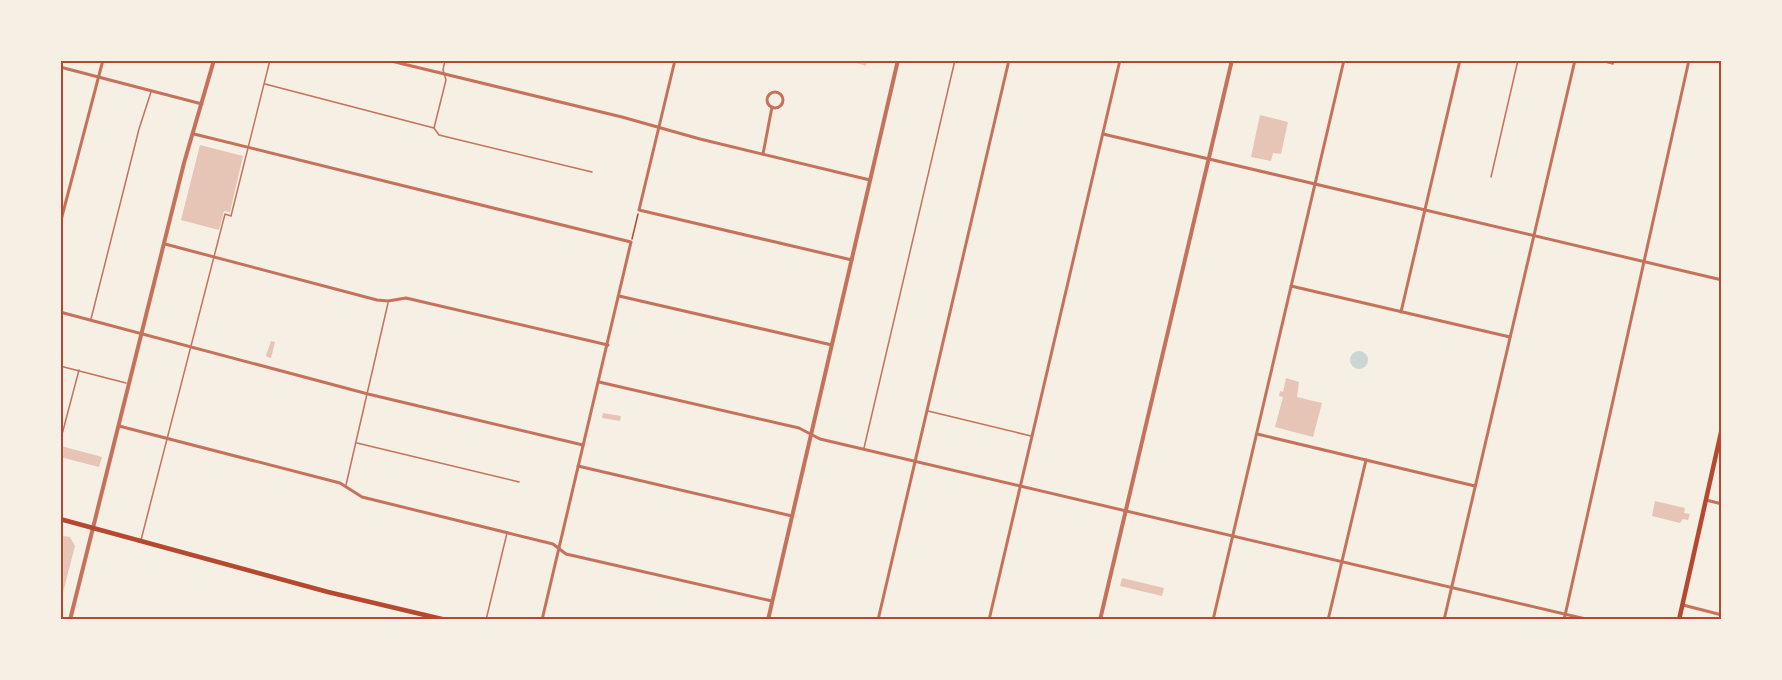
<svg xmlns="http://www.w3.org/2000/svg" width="1782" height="680" font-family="'DejaVu Sans',sans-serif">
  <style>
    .water { fill: #c9d6d2 }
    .building { fill: #e6c5b7 }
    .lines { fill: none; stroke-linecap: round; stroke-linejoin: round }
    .path { stroke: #b5482f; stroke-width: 1.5 }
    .service { stroke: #c5725c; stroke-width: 1.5 }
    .minor { stroke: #c5725c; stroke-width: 3 }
    .tertiary { stroke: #c5725c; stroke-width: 4 }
    .secondary { stroke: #b5482f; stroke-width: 4.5 }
    .neatline { fill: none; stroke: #b5482f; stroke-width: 2 }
  </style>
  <rect width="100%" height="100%" fill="#f6efe4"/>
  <circle class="water" cx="1359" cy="360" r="9"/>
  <g class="building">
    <path d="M846,60H867L866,66Z"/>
    <path d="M1260,115L1288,122L1281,154L1273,153L1271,161L1251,157Z"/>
    <path d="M200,145L243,156L230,212L224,211L219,230L181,220Z"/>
    <path d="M271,341L275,342L271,358L267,357L266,355Z"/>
    <path d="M1286,378L1299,382L1297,397L1322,403L1313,437L1275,427L1283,397L1279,396L1280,391L1283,392Z"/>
    <path d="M603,413L621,416L620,421L602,418Z"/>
    <path d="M61,446L102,457L99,467L60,457Z"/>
    <path d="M1655,501L1685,508L1684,513L1690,514L1688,520L1683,519L1680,523L1652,516Z"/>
    <path d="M60,531L63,532V536L70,537L75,546L61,600Z"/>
    <path d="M1122,578L1164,588L1162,596L1120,586Z"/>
  </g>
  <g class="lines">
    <path class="path" d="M632,239L638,214"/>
    <g class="service">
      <path d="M1597,60L1613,64L1614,60"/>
      <path d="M265,84L434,128L439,135L592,172"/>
      <path d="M434,128L446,80L443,70L445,60"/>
      <path d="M1491,177L1518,60"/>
      <path d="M91,319L139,129L151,92"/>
      <path d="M60,366L126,383"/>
      <path d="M928,411L1031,436"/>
      <path d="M60,442L79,370"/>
      <path d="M357,443L519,482"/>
      <path d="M864,448L955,60"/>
      <path d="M346,485L388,303"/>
      <path d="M141,540L225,214L231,216L270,60"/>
      <path d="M486,620L507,533"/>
    </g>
    <g class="minor">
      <path d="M387,60L622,117L700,139L870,180"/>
      <path d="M675,60L639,210L852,260"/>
      <path d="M60,67L202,104"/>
      <circle cx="775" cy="100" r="8"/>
      <path d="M194,134L631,242L542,620"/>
      <path d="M1103,134L1722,280"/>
      <path d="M763,154L772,107"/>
      <path d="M60,224L103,60"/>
      <path d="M165,244L377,300L388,301L406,298L608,345"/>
      <path d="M1291,286L1510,337"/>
      <path d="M619,296L832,345"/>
      <path d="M60,312L368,394L583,445"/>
      <path d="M1401,312L1460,60"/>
      <path d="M599,382L799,428L820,439L1590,620"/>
      <path d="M119,426L340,483L362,497L553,544L566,554L772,601"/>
      <path d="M1257,434L1475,486"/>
      <path d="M578,466L792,516"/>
      <path d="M1706,500L1722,504"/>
      <path d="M1683,605L1722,615"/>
      <path d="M878,620L1009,60"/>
      <path d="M989,620L1120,60"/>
      <path d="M1213,620L1344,60"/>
      <path d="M1328,620L1366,460"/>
      <path d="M1444,620L1575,60"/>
      <path d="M1564,620L1689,60"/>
    </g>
    <g class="tertiary">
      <path d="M70,620L184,163L214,60"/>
      <path d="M768,620L898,60"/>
      <path d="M1100,620L1232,60"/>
    </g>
    <g class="secondary">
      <path d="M60,519L328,592L446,620"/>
      <path d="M1679,620L1722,428"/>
    </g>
  </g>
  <rect width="1782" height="680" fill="none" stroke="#f6efe4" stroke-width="123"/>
  <rect x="62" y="62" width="1658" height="556" class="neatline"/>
</svg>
